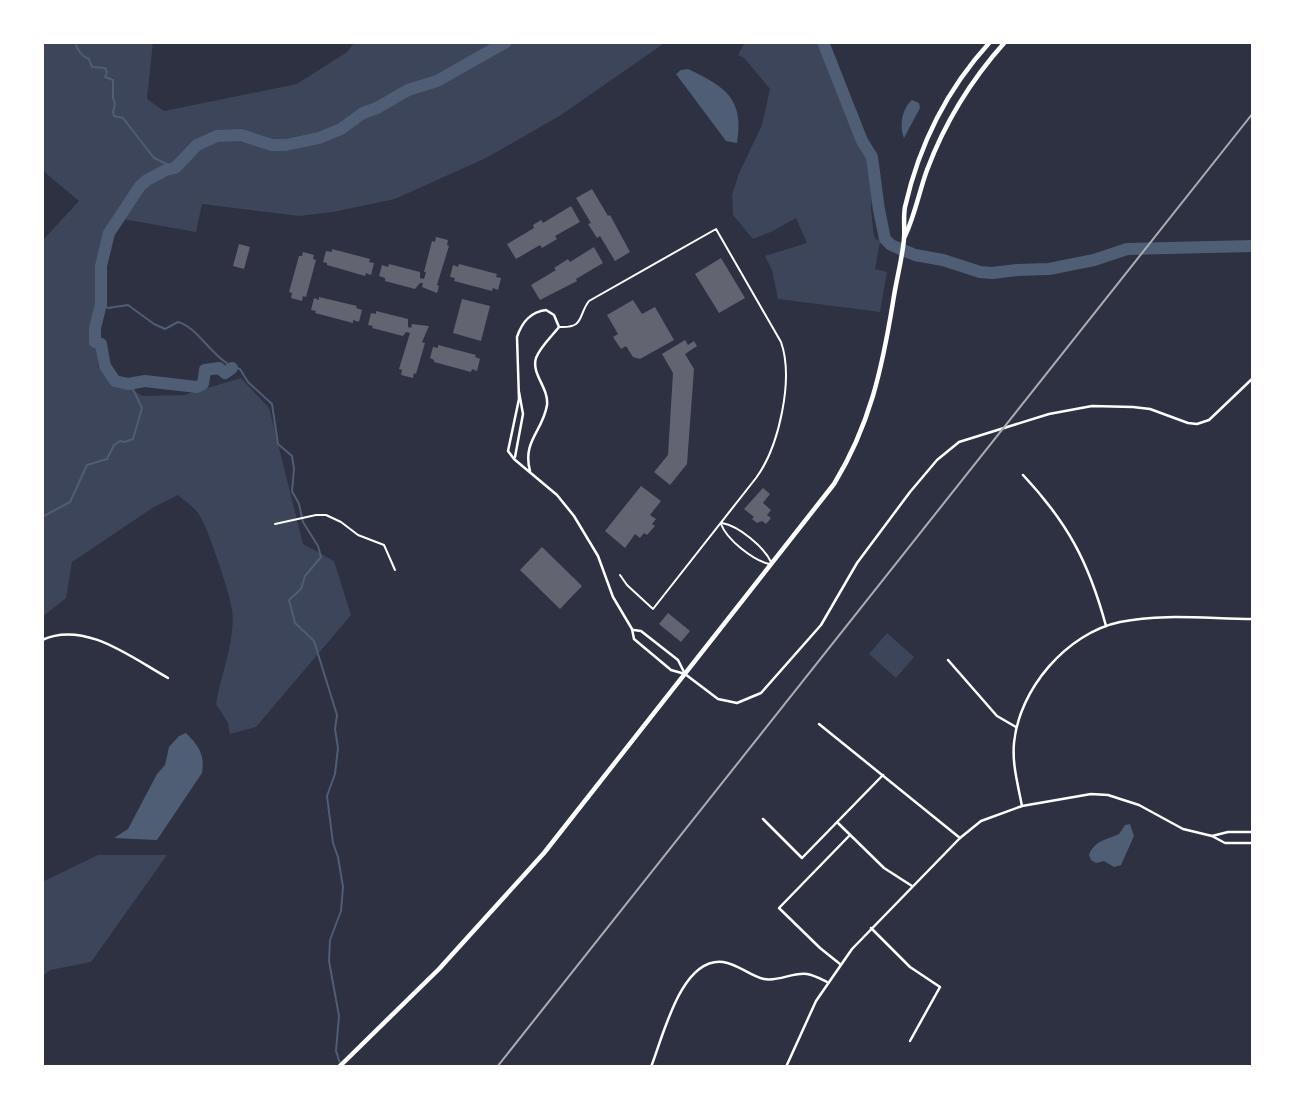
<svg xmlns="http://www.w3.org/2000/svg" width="1295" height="1109" font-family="Merriweather,serif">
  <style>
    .green { fill: #3c4559 }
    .water { fill: #4f5d75 }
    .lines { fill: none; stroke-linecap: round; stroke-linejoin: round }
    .stream { stroke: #4f5d75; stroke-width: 2 }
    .river { stroke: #4f5d75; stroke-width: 12 }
    .building { fill: #626471 }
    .path { stroke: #fff; stroke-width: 2 }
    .service { stroke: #fff; stroke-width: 2 }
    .minor { stroke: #fff; stroke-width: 2.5 }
    .secondary { stroke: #fff; stroke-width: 4.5 }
    .rail { stroke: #abadb3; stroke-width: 2 }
  </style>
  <rect width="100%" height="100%" fill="#2d3142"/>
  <g class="green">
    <path d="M42,42H153L147,99L164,111L297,84L347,52L355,42H666L561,115L486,158L395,199L333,212L299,216L202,204L196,232L117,218L96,277L98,367L142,396L184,395L241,378L269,408L303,544L334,561L351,615L256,727L230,734L228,723L216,704C221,673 236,641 232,609C230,594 207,524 198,513C193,506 184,501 178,495L154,507L72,562L66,598L42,617V241L79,201L42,170Z"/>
    <path d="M745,42H823L827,60L859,131L874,154L871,209L874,237L880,242L875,269L887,272L880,312L778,299L772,270L765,256L807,243L796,218L773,231L753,239L733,215L732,195L739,173L762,125L770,89L744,58L738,55Z"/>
    <path d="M887,633L914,657L896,678L869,654Z"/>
    <path d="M98,855H167L91,962L50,970L42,977V882Z"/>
  </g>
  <g class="water">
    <path d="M688,69C726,87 744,99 737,143L726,141L676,74L681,70Z"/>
    <path d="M912,100L919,103L920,108L904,138C899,126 902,108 912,100Z"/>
    <path d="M186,733C199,746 205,755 202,773L157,840L114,838L128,829L157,774L165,765L169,747L179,736Z"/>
    <path d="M1130,824L1134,836L1121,865L1114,867L1104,861L1096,863L1091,860L1089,855C1094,841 1106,840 1119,834L1125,825Z"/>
  </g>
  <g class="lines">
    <g class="stream">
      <path d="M75,42C77,50 81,56 89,59L92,67L105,68L107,72L105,77L113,80V98L115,104L113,112L114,116L123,118L154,158L175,168"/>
      <path d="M101,304L108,308L128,305L154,324L165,329L178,322C199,327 215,364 240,369L248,382L272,404L278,444L292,456L294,469L292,491L299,504L303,522L318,546L321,557L305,576L301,589L289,600L295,623L314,641L337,715L335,729L338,748L335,774L327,796L333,843L338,857L343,887L341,911L330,940L329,961L339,1016L336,1051L340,1063"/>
      <path d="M42,517L70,502L87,465L107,459L114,445L120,441L125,442L133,439L142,408L132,387L136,381"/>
    </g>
    <g class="river">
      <path d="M823,42L862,141L872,157L879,210L885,239L891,245L915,255L943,260L980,272L992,273L1017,270L1049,269L1094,260L1127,249L1253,246"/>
      <path d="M232,368L225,373L219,368L205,370L203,384L197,387L145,381L128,384L115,381L105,366L101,344L95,342V328L101,304V266L109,233L140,186L147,180L166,170L175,168L197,145L217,136L241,135L272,145H286L319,138L341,129L363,113L377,108L408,90L437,81L506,42"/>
    </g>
  </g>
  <g class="building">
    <path d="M592,189L608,216L610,215L630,252L615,261L600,236L597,238L588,224L591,223L576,198Z"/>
    <path d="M571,206L580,222L555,236L557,239L542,248L540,245L516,259L507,244L534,228L533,225L541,220L543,223Z"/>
    <path d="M436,237L448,240L447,245L449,246L437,285L439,286L437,293L422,287L423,283H420L415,289L385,281V278L379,276L382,265L388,267L389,264L420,272V278L424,279L426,272H424L432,241L435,242Z"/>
    <path d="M239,244L250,247L244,269L233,266Z"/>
    <path d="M594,247L603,263L576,279L577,281L540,300L531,285L556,270L554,268L568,259L570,262Z"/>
    <path d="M332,249L370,259L369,262L374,263L371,275L366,273L365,276L327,265V263L323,262L326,251L332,252Z"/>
    <path d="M303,252L314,255L313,259L316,260L306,297L303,296L302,301L291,298L292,293L289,292L299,256H302Z"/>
    <path d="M721,258L745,298L719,313L695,274Z"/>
    <path d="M459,264L497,274L496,277L501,278L498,290L493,288L492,291L454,281L455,278L450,277L453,265L458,267Z"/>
    <path d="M319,297L357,306L356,308L362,310L359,322L353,320V323L315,313L316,311L311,310L314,298L319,300Z"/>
    <path d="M462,299L490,306L481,341L453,333Z"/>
    <path d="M633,300L642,314L655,307L674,340L640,359L633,357L626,346L621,349L613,337L618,334L607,315Z"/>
    <path d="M376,311L408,319V327L411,328L412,324L429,326L422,342L425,343L416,374L414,373L413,378L401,375L402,370L399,369L410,333L406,332L403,336L372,328L373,326L368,325L371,313L376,314Z"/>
    <path d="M685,340L688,345L694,341L697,346L685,354L694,369L687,464L670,485L654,472L668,455L673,373L662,354Z"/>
    <path d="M438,345L476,355L475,357L480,359L477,371L472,369L471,372L434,362V360L430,358L433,347L438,348Z"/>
    <path d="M641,486L661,501L650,515L656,519L652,524L655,526L647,535L644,533L640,538L635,534L625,548L605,531Z"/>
    <path d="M763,488L770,494L763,503L771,510L767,515L771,518L766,524L762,521L757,523L752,519L754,517L744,509Z"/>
    <path d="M542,547L582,586L560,609L520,570Z"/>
    <path d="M668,613L690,631L681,642L659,624Z"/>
  </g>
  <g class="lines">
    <path class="path" d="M275,524L316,515H326L341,522L358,535L384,545L395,570"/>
    <g class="service">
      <path d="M560,327C585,328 578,315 589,301L716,229L781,342C794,379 779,447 756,478L653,609L627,585L620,575"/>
      <path d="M722,523C739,526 764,547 771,562"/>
      <path d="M721,524C727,540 753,560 769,564"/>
    </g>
    <g class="minor">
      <path d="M515,457L523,414L519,392"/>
      <path d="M530,471C522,441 543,431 547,405C549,388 531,374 536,358C540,347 552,336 559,327L554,315L546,310C530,312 522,322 517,337L519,399L508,451L514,459L557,495L574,516L598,556L613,597L632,629L634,639L671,670L685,674L718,699L737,703L761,693L821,625L857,563L910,492L937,460L959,442L1049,414L1092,406L1133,407L1150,409L1188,423L1197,424L1209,420L1253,378"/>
      <path d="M1023,475C1068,523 1089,563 1106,626"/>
      <path d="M634,630L641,631L678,660L685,674"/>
      <path d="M42,640C85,620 132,658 168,678"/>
      <path d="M948,660L997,716L1016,727"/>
      <path d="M819,724L960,838"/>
      <path d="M1022,806C1018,785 1012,764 1014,743C1019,689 1067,633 1120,622C1163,613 1210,619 1253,619"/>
      <path d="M763,819L802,858L883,775"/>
      <path d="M838,823L884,868L912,886"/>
      <path d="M1212,836L1228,832H1253"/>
      <path d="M871,928L910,967L940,987L910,1041"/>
      <path d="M840,964L820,948L779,908L850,835"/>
      <path d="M651,1067C663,1037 681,957 723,962C738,964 750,976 764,979C779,982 792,972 807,974C814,975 821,979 827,982"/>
      <path d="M786,1067L816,1001L852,949L960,838L981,821L1022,806L1091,794L1108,795L1139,805L1183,829L1212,836L1225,843H1253"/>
    </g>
    <g class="secondary">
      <path d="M905,236C915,215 919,192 927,170C945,122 971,80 1005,42"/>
      <path d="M339,1067L439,969L544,853L834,484C870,425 882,369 893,302C896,281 902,260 904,239C905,228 903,218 905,207C919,145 947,89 990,42"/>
    </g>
    <path class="rail" d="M497,1067L1253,113"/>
  </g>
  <rect width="1295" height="1109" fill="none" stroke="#ffffff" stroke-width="88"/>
</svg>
